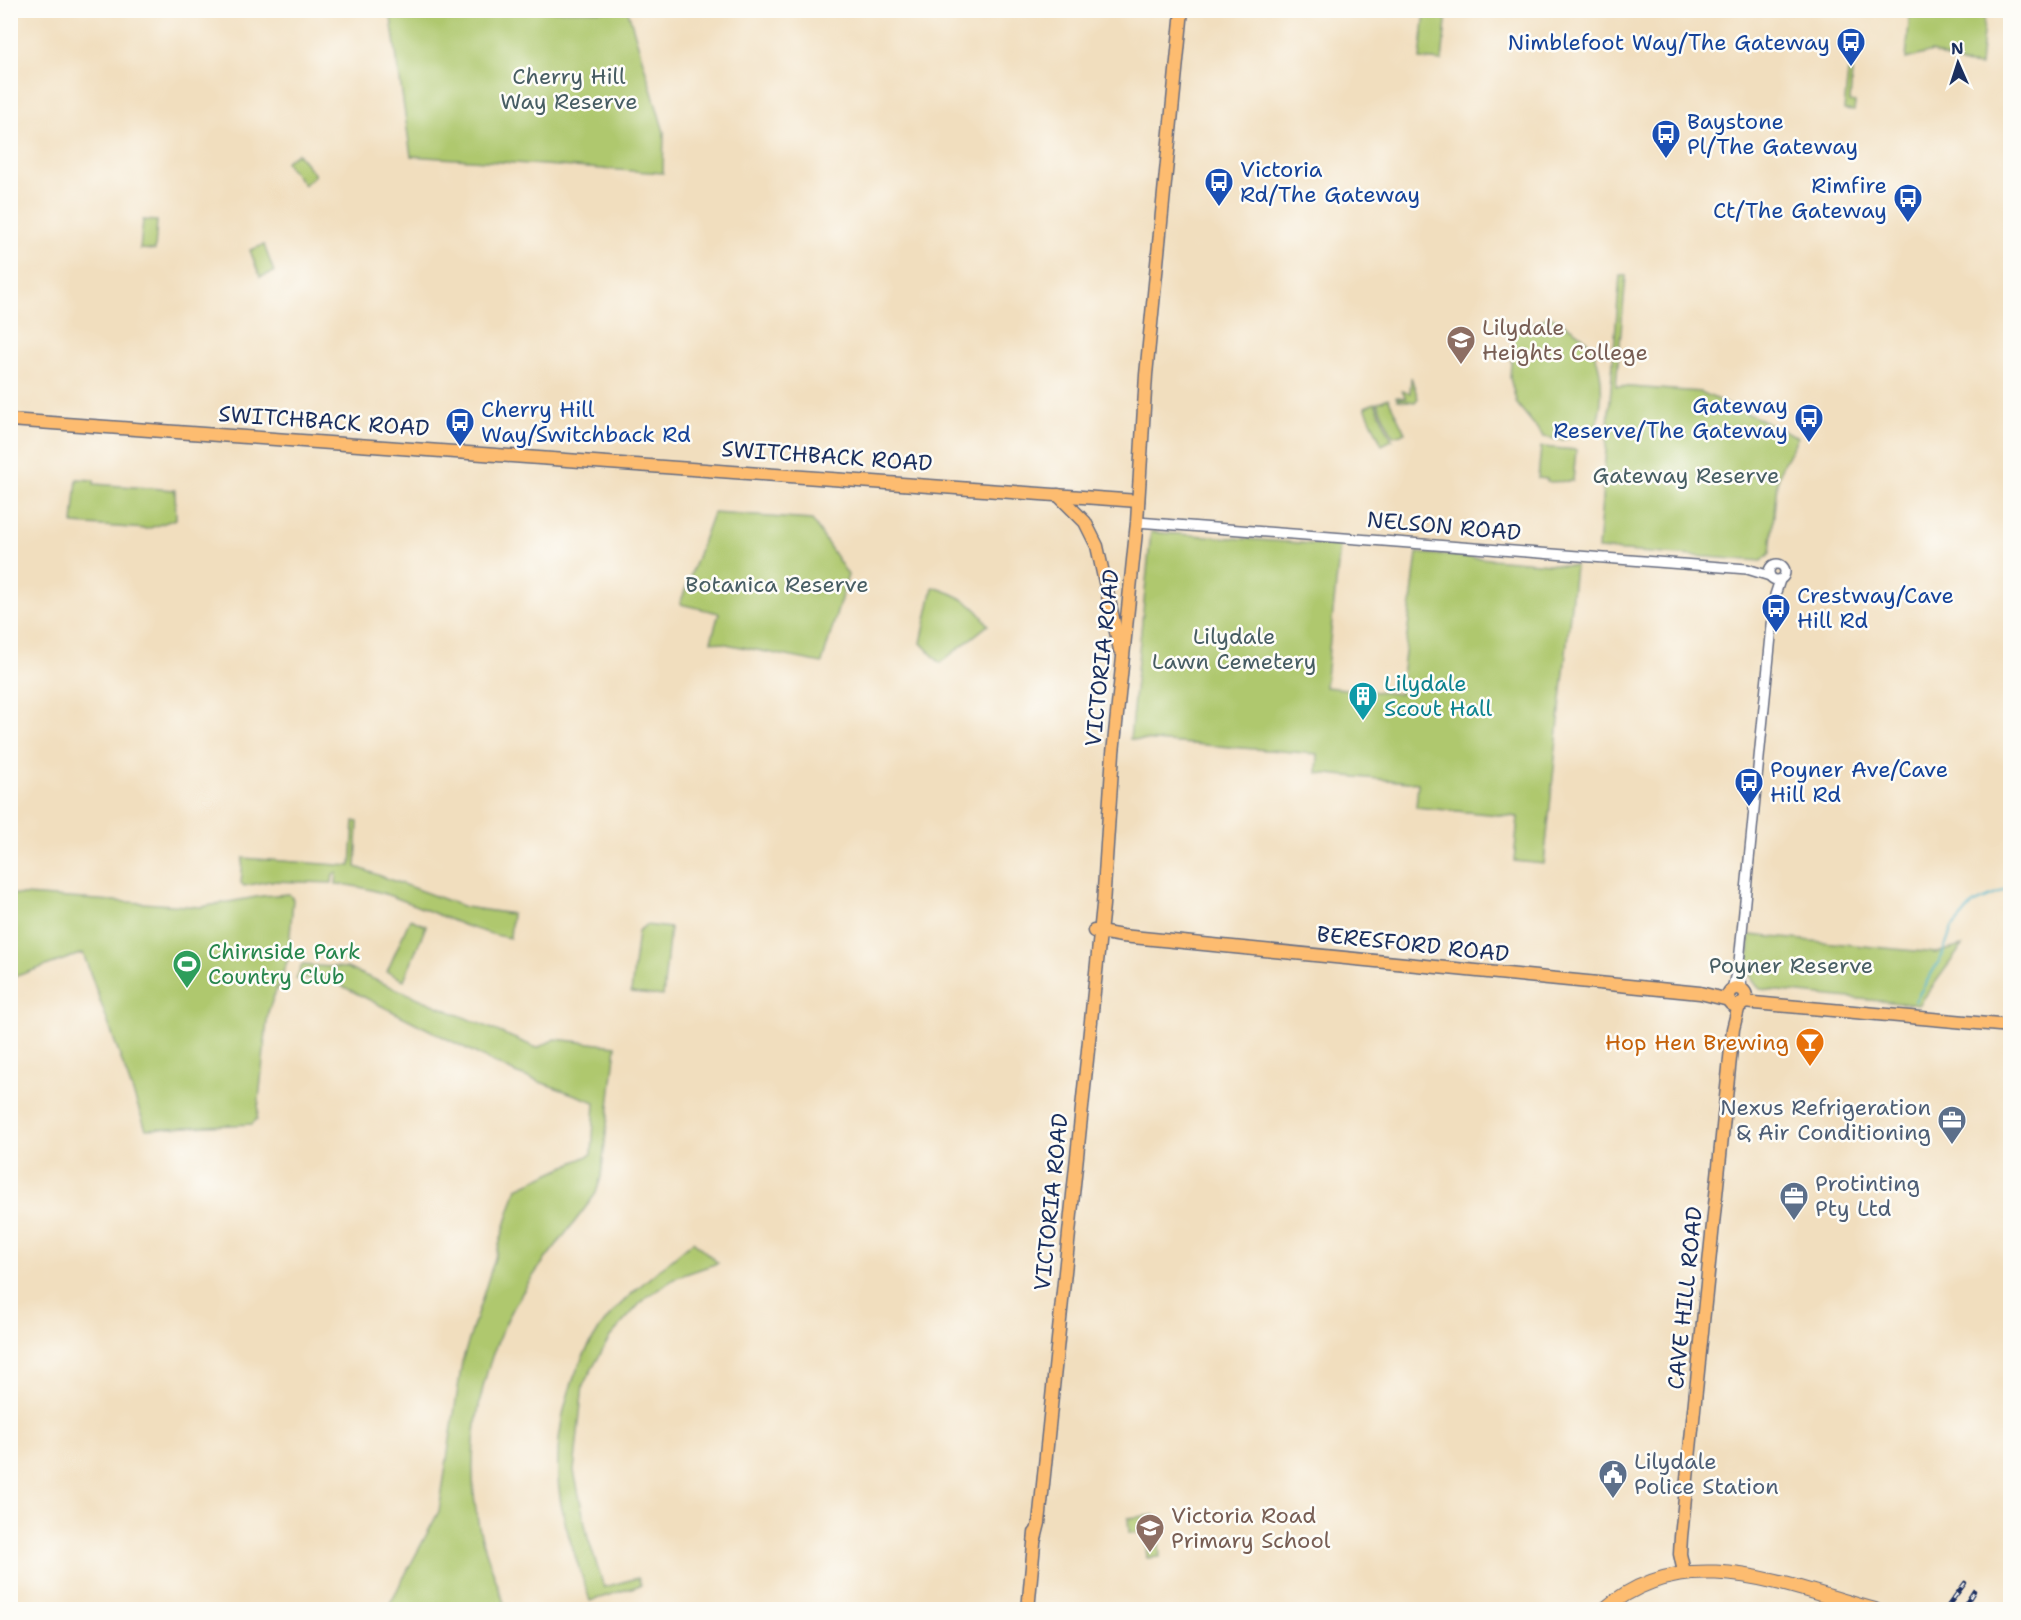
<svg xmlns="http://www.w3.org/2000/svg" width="2021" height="1620" font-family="'Shantell Sans',sans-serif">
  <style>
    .green { fill: #afc86e; stroke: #657c66; stroke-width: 1.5 }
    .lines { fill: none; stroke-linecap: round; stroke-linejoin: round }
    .stream { stroke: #48b1c7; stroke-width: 2 }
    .minor-casing { stroke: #666c80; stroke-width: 12 }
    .major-casing { stroke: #666c80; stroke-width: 15 }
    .highway-casing { stroke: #666c80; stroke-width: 16 }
    .minor { stroke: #fff; stroke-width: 9 }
    .major { stroke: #fdbc70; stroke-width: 12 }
    .highway { stroke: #fdbc70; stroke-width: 14 }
    .rail-casing { stroke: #1b2f5e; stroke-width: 4.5 }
    .rail { stroke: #fdfcf7; stroke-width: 2; stroke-dasharray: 7; stroke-linecap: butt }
    .labels { text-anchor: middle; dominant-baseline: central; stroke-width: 5; stroke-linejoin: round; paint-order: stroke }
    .transit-label { font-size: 22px; fill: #164399; stroke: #fdfcf7; text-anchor: start }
    .park-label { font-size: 22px; fill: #475d63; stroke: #fdfcf7 }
    .education-label { font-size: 22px; fill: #785e54; stroke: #fdfcf7; text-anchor: start }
    .street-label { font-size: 22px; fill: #1b2f5e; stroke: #fdfcf7 }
    .culture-label { font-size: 22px; fill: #0d838f; stroke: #fdfcf7; text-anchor: start }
    .leisure-label { font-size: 22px; fill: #27864d; stroke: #fdfcf7; text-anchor: start }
    .food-label { font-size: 22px; fill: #c56008; stroke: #fdfcf7; text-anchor: end }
    .service-label { font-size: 22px; fill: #4e5e75; stroke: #fdfcf7; text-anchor: start }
  </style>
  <rect width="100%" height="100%" fill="#fdfcf7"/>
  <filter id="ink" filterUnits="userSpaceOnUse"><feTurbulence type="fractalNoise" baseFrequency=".0167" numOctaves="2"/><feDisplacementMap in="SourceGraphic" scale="12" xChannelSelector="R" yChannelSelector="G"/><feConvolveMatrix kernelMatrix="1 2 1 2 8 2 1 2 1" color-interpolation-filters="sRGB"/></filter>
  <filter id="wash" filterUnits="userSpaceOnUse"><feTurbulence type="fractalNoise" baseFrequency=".008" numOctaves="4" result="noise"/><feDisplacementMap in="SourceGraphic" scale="24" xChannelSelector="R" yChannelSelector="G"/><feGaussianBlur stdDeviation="1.35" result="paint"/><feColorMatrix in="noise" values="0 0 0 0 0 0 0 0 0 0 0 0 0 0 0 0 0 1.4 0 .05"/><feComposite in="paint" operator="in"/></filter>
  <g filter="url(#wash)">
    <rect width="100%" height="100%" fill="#f1debe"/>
    <g class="green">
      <path d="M390,11H628L664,132L663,173L411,156Z"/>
      <path d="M1425,11H1447L1442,61L1420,59Z"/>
      <path d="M1910,11H1985L1980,66L1962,64L1932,52L1906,59Z"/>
      <path d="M1848,71H1852L1850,102L1855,103L1854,111L1844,110Z"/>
      <path d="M297,153L315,175L304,185L285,162Z"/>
      <path d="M143,220L157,221L155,250L140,249Z"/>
      <path d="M264,245L274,272L260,277L250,250Z"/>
      <path d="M1620,275L1626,276L1616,386L1701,392L1798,437L1782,466L1777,483L1770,553L1762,561L1598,549Z"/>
      <path d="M1550,316C1561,322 1573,328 1582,336C1606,359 1605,403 1594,431L1562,440L1544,437L1517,404L1510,378L1513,332Z"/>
      <path d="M1411,377L1418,398L1415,402L1398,400L1396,397L1406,398L1402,391L1410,393Z"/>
      <path d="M1388,398L1405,433L1393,436L1377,403Z"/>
      <path d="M1375,403L1392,440L1382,445L1365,407Z"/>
      <path d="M1541,447L1576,450L1573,481L1547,482V479L1538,478Z"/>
      <path d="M77,479L94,480V484L175,490L176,519L147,529L73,524Z"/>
      <path d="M713,513L812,520L848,575L822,663L711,641L719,613L680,604Z"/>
      <path d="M1151,532L1340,546L1325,687L1400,694L1417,553L1575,566L1544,864L1514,861L1518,817L1416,807L1418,783L1317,773L1318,754L1130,739Z"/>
      <path d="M933,587C957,594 975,603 988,625L940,663L921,643Z"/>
      <path d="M354,821L358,822L356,867L465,907L512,914L510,938C449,928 396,887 336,884L337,873L333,874L332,883L270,881L244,886L241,883L243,858L351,866Z"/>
      <path d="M10,894L201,907L262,896L289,894L293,899L288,959L268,1012L257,1119L252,1124L146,1129L83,953L11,978Z"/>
      <path d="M410,919L426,926L404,980L387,972Z"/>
      <path d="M646,925L670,928L663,996L631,993L638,931Z"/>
      <path d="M1750,935L1936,953L1962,946L1919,1005L1760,989L1748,973Z"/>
      <path d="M302,965L347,968L537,1048L555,1039L616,1046L601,1177L596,1193C574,1225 548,1253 527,1285C482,1353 461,1451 480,1531C487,1558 498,1584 506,1609H387L439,1511L462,1362L517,1188L592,1154L595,1102L515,1073L332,981L296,979Z"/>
      <path d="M693,1241L718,1263L677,1277L645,1298L610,1337L583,1385L574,1471L588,1538L604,1587L638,1578L641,1585L590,1601C580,1569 567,1537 561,1504C550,1441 567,1368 608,1318C633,1289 665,1266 693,1241Z"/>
      <path d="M1155,1515L1157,1530L1129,1533L1128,1518Z"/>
      <path d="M1158,1532L1160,1557L1147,1558L1145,1533Z"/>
    </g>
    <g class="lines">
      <path class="stream" d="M1915,1001L1942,956L1952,928L1973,904L2010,888"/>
    </g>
  </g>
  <g filter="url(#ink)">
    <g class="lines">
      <g class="minor-casing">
        <g id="minor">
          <path d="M1137,522L1747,569L1770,576"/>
          <circle cx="1777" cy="572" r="8"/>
          <path d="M1740,967L1742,990"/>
          <path d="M1732,989L1739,962L1775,595L1780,580"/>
        </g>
      </g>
      <g class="major-casing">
        <g id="major">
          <path d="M10,420L1138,501"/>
          <path d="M1058,495L1085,522L1097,546L1120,650"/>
          <path d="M1094,931L1122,936L1700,993L1729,1000"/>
          <circle cx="1737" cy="997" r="9"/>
          <path d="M1743,1002L2010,1026"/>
          <path d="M1035,1539L1039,1523L1103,905L1113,753L1137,522L1146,375L1182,10"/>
          <path d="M1684,1572L1680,1554L1681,1537L1733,1029L1739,1005"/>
          <path d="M1028,1610L1035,1533"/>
        </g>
      </g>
      <g class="highway-casing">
        <path id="highway" d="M1604,1610C1684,1539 1786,1586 1875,1610"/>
      </g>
      <use href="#minor" class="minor"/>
      <use href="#major" class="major"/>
      <use href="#highway" class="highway"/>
      <g class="rail-casing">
        <g id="rail">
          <path d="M1945,1610L1965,1583"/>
          <path d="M1962,1610L1974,1591"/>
        </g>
      </g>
      <use href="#rail" class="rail"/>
    </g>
  </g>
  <defs>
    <g id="bus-pin" transform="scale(1.5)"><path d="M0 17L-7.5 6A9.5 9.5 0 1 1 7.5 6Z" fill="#1a4fb4" stroke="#fdfcf7"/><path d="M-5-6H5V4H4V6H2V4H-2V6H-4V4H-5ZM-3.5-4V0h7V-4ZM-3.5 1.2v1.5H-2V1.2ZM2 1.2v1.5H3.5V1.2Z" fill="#fff"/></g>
    <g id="school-pin" transform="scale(1.5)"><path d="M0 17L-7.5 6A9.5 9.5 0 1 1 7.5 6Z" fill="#8d6e63" stroke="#fdfcf7"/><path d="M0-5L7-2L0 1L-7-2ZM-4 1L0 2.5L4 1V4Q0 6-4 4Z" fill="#fff"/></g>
    <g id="building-pin" transform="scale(1.5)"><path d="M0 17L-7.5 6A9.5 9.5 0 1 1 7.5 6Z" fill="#0f9aa8" stroke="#fdfcf7"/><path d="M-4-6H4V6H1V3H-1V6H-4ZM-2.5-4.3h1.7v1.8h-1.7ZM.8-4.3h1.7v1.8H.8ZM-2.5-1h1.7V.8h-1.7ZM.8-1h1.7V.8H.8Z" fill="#fff"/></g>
    <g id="stadium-pin" transform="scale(1.5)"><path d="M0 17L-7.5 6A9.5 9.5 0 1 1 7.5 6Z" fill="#2e9e5b" stroke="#fdfcf7"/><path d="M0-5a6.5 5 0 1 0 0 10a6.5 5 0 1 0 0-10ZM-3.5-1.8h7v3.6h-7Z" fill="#fff"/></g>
    <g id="bar-pin" transform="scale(1.5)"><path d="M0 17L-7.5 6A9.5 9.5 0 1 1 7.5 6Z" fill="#e8710a" stroke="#fdfcf7"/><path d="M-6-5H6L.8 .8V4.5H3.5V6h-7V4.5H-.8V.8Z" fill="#fff"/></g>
    <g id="office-pin" transform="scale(1.5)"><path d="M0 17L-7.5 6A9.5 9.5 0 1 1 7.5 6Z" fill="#5c6f8a" stroke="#fdfcf7"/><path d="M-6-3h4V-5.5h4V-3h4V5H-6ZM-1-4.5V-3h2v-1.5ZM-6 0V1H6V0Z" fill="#fff"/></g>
    <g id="civic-pin" transform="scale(1.5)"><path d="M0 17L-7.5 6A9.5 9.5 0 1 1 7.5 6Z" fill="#5c6f8a" stroke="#fdfcf7"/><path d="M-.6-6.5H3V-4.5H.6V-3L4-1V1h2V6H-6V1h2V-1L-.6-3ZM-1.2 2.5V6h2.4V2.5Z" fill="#fff"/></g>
  </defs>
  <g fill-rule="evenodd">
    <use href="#bus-pin" x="1851" y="42"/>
    <use href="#bus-pin" x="1666" y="134"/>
    <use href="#bus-pin" x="1219" y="182"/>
    <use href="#bus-pin" x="1908" y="198"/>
    <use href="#school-pin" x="1461" y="340"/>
    <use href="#bus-pin" x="1809" y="418"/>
    <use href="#bus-pin" x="460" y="422"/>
    <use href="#bus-pin" x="1776" y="608"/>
    <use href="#building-pin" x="1363" y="696"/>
    <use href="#bus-pin" x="1749" y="782"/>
    <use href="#stadium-pin" x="187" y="964"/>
    <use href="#bar-pin" x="1810" y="1042"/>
    <use href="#office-pin" x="1952" y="1120"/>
    <use href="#office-pin" x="1794" y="1196"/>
    <use href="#civic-pin" x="1613" y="1474"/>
    <use href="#school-pin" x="1150" y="1528"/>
  </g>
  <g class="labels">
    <g class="transit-label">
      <text x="1830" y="42" text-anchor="end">Nimblefoot Way/The Gateway</text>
      <text x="1687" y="121">Baystone<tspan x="1687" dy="25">Pl/The Gateway</tspan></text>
      <text x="1240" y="169">Victoria<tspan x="1240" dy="25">Rd/The Gateway</tspan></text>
      <text x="1887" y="185" text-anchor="end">Rimfire<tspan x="1887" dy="25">Ct/The Gateway</tspan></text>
      <text x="1788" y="405" text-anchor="end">Gateway<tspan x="1788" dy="25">Reserve/The Gateway</tspan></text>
      <text x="481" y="409">Cherry Hill<tspan x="481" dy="25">Way/Switchback Rd</tspan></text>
      <text x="1797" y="595">Crestway/Cave<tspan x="1797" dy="25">Hill Rd</tspan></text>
      <text x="1770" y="769">Poyner Ave/Cave<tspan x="1770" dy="25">Hill Rd</tspan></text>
    </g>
    <g class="park-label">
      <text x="569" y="76">Cherry Hill<tspan x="569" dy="25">Way Reserve</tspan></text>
      <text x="1686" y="475">Gateway Reserve</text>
      <text x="777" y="584">Botanica Reserve</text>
      <text x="1234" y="636">Lilydale<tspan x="1234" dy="25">Lawn Cemetery</tspan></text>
      <text x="1791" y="965">Poyner Reserve</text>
    </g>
    <g class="education-label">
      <text x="1482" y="327">Lilydale<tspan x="1482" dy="25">Heights College</tspan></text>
      <text x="1171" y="1515">Victoria Road<tspan x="1171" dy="25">Primary School</tspan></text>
    </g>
    <g class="street-label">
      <text transform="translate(324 421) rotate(4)">SWITCHBACK ROAD</text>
      <text transform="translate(827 456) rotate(4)">SWITCHBACK ROAD</text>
      <text transform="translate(1444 526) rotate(5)">NELSON ROAD</text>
      <text transform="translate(1102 658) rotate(-84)">VICTORIA ROAD</text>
      <text transform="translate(1413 944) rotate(6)">BERESFORD ROAD</text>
      <text transform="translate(1051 1202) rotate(-84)">VICTORIA ROAD</text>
      <text transform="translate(1685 1298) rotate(-84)">CAVE HILL ROAD</text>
    </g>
    <g class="culture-label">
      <text x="1384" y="683">Lilydale<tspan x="1384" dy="25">Scout Hall</tspan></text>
    </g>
    <g class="leisure-label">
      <text x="208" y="951">Chirnside Park<tspan x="208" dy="25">Country Club</tspan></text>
    </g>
    <g class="food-label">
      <text x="1789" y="1042">Hop Hen Brewing</text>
    </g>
    <g class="service-label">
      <text x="1931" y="1107" text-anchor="end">Nexus Refrigeration<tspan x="1931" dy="25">&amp; Air Conditioning</tspan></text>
      <text x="1815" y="1183">Protinting<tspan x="1815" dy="25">Pty Ltd</tspan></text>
      <text x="1634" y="1461">Lilydale<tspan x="1634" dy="25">Police Station</tspan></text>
    </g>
  </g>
  <rect width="2021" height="1620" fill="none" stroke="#fdfcf7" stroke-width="36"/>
  <g transform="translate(1958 63) rotate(357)" stroke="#fdfcf7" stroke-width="4.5" paint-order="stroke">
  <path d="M0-4.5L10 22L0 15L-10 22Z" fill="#1b2f5e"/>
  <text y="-9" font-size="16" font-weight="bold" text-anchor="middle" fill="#1b2f5e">N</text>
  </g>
</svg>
